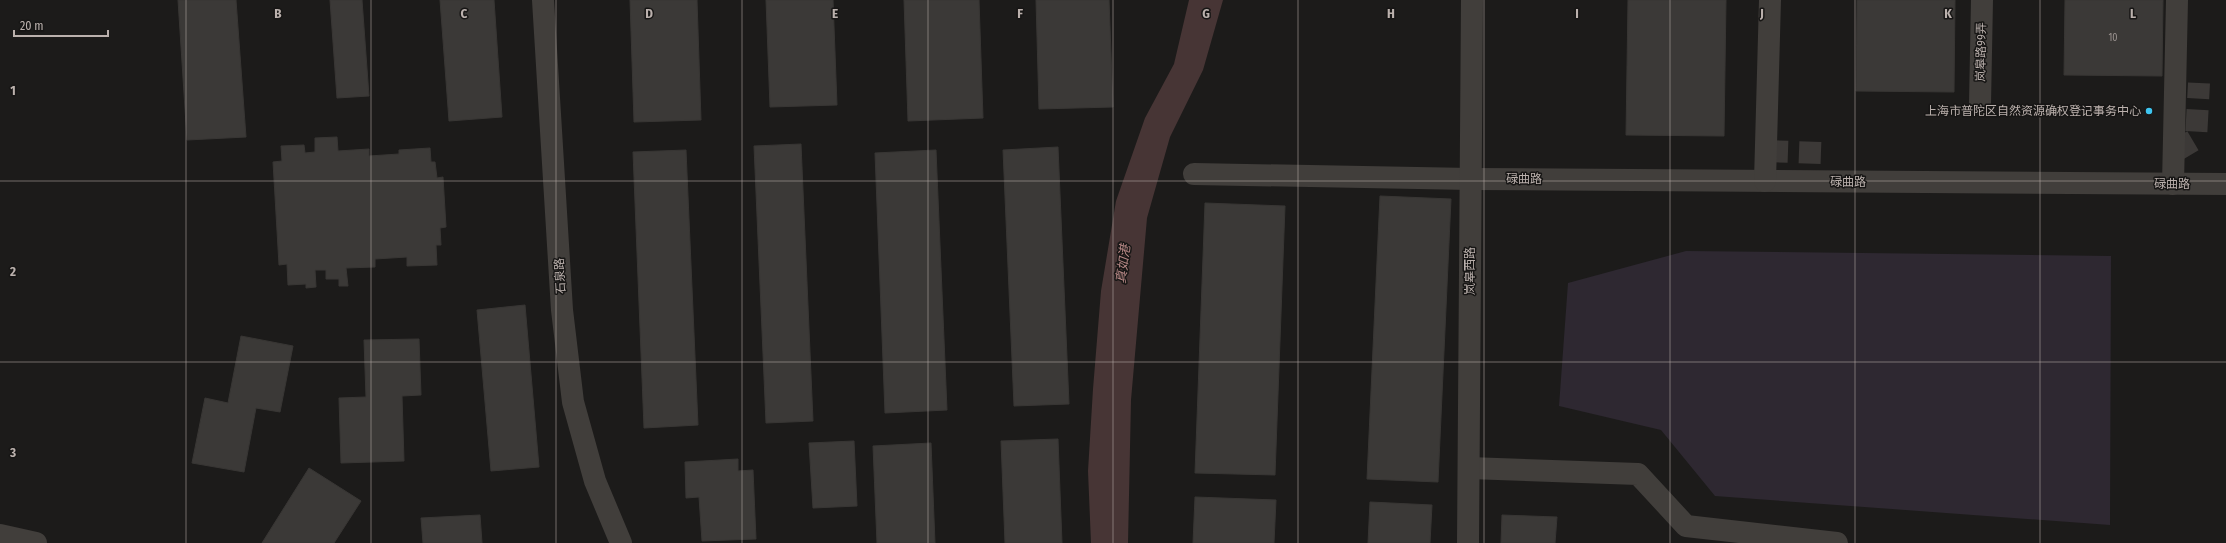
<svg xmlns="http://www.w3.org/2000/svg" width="2226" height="543" font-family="'Fira Sans Condensed','Noto Sans SC',sans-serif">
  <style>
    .green { fill: #2e2831 }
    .water { fill: #473535 }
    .building { fill: #3b3937; stroke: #383634 }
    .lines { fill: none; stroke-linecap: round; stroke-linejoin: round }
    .minor-tunnel { stroke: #3c3937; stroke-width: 22; stroke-dasharray: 22 11; stroke-linecap: butt }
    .minor { stroke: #413e3b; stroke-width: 22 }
    .grid { fill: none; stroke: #bbb1ad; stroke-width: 1; stroke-opacity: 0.55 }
    .poi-dot { fill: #3ec5f0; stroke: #171615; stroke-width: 1.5 }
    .labels { text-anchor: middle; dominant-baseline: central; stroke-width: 3; stroke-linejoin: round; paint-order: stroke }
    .number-label { font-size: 10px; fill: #9b9390 }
    .street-label { font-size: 12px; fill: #bbb1ad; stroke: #171615 }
    .poi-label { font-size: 12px; fill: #bbb1ad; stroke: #171615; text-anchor: end }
    .water-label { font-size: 13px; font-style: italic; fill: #b58785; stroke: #171615 }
    .grid-label { font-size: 13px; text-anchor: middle; font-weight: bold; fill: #bbb1ad; stroke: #171615; stroke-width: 3; stroke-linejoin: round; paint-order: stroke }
  </style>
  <rect width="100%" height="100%" fill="#1c1b1a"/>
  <path class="green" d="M1686,251L2111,256L2110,525L1715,496L1661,430L1559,406L1568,283Z"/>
  <path class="water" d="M1189,0H1223L1203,70L1170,137L1147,218L1131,400L1128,543H1091L1088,471L1093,389L1101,291L1116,201L1145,118L1174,64Z"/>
  <g class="building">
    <path d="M178,0H236L246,137L187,140Z"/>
    <path d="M330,0H362L369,96L337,98Z"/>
    <path d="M440,0H494L502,117L449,121Z"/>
    <path d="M630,0H697L701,120L634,122Z"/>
    <path d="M766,0H833L837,105L770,107Z"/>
    <path d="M904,0H979L983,118L908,121Z"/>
    <path d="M1036,0H1109L1113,107L1039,109Z"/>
    <path d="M1628,0H1726L1724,136L1626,135Z"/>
    <path d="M1857,0H1955L1954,92L1856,91Z"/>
    <path d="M2065,0H2163L2162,76L2064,75Z"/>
    <path d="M337,137L338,151L369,149V156L399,154V150L430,148L431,162H435L437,178L443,177L446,227L440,228L441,245H436L437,265L407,266V257L375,259V267L346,268L348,286H339V279H326V270H315L316,287L306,288V284L288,285L287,264L279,265L273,162L282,161L281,146L304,145L305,153L315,152V138Z"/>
    <path d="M801,144L813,421L766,423L754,146Z"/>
    <path d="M1058,147L1069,404L1014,406L1003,150Z"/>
    <path d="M686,150L698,425L644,428L633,152Z"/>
    <path d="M936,150L947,410L885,413L875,153Z"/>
    <path d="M1380,196L1451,199L1438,482L1367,479Z"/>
    <path d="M1205,203L1285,206L1275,475L1195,473Z"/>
    <path d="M525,305L539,467L491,471L477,310Z"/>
    <path d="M241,336L293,346L280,412L256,408L244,472L192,463L205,398L228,403Z"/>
    <path d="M419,339L421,395L402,396L404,461L341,463L339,398L366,397L364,340Z"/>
    <path d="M1058,439L1062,543H1005L1001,441Z"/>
    <path d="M854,441L857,506L813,508L809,443Z"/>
    <path d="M931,443L935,543H877L873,446Z"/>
    <path d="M738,459V471L753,470L756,539L702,541L699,497L686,498L685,462Z"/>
    <path d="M309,468L361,501L334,543H262Z"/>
    <path d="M1195,497L1276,500L1274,543H1193Z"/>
    <path d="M1370,502L1432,505L1430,543H1368Z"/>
    <path d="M480,515L482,543H423L421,518Z"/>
    <path d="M1502,515L1557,517L1555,543H1501Z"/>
  </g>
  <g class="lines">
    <g class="minor-tunnel">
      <path d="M1766,151L1823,153"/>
      <path d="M2174,152L2196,139L2199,83"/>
    </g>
    <g class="minor">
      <path d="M543,0L562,310L573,402L595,481L621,543"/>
      <path d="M1980,104L1982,0"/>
      <path d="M1194,174L1471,179L2226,184"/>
      <path d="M1765,181L1770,0"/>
      <path d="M2173,184L2177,0"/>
      <path d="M1469,468L1638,474L1686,526L1837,543"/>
      <path d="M0,535L36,543"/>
      <path d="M1468,543L1472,0"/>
    </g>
  </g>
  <path class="grid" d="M186,0V543M371,0V543M556,0V543M742,0V543M928,0V543M1113,0V543M1298,0V543M1484,0V543M1670,0V543M1855,0V543M2040,0V543M0,181H2226M0,362H2226"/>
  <circle class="poi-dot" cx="2149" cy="111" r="4"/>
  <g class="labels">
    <g class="number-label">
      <text x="2113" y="38">10</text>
    </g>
    <g class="street-label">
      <text transform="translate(1981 52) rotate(-89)">岚皋路99弄</text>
      <text x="1524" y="179">碌曲路</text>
      <text x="1848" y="182">碌曲路</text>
      <text x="2172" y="184">碌曲路</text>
      <text transform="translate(1470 271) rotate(-90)">岚皋西路</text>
      <text transform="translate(560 276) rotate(-93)">石泉路</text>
    </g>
    <g class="poi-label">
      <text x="2141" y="111">上海市普陀区自然资源确权登记事务中心</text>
    </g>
    <g class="water-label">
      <text transform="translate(1123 264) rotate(-83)">真如港</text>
    </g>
  </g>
  <g class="grid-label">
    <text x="278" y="18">B</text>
    <text x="464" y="18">C</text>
    <text x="649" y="18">D</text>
    <text x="835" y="18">E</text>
    <text x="1020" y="18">F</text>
    <text x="1206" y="18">G</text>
    <text x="1391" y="18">H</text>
    <text x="1577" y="18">I</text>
    <text x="1762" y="18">J</text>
    <text x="1948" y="18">K</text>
    <text x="2133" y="18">L</text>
    <text x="13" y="95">1</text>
    <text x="13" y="276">2</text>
    <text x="13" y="457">3</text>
  </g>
  <path d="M14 30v6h94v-6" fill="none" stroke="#bbb1ad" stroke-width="2"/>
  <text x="20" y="30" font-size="12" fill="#bbb1ad" stroke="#171615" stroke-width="3" paint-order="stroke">20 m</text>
</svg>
